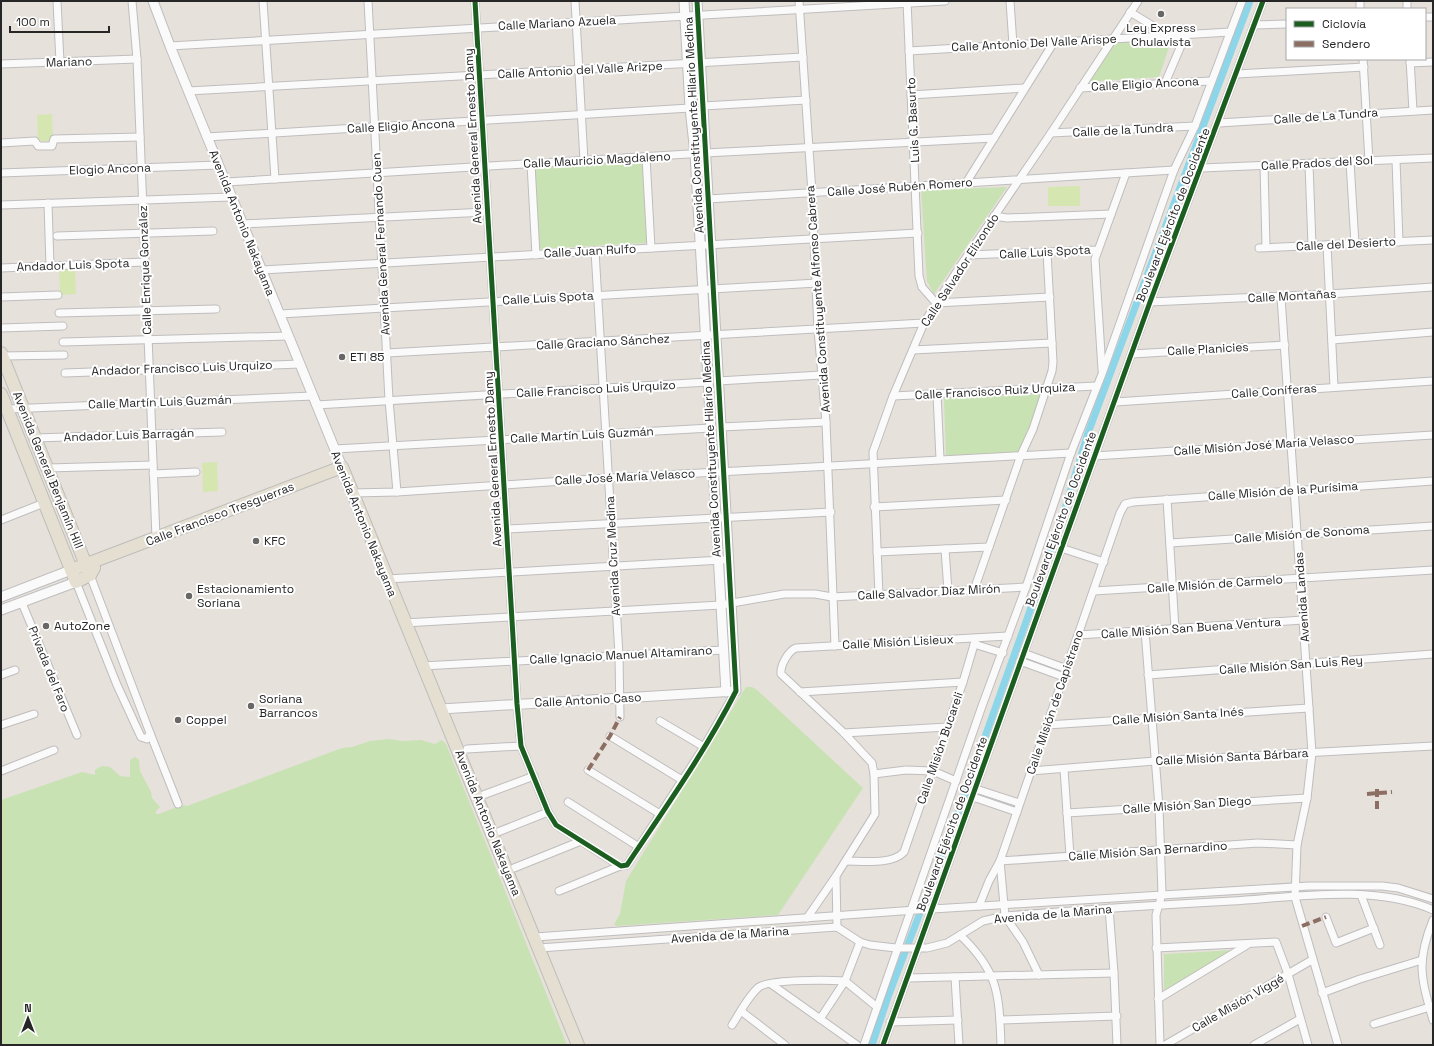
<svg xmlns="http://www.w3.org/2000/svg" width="1434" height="1046" font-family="'Space Grotesk',sans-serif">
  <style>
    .green { fill: #c9e2b3 }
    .pitch { fill: #d6e6b0 }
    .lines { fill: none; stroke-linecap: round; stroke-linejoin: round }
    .canal { stroke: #8dd6e9; stroke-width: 7 }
    .minor-casing { stroke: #bfbdbd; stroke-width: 9 }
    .tertiary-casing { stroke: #bfbdbd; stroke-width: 11 }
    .primary-casing { stroke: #bebdbb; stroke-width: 14 }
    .minor { stroke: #fbfafa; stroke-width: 7 }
    .tertiary { stroke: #fbfafa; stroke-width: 9 }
    .primary { stroke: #e5dfd1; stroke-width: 12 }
    .quiet { stroke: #8d6e63; stroke-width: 4; stroke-dasharray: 8 4; stroke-linecap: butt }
    .cycleway-casing { stroke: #fff; stroke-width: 8 }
    .cycleway { stroke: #1b5e20; stroke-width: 5 }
    .poi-dot { fill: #696765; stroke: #fff; stroke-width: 1.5 }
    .labels { text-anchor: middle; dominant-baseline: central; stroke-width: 4; stroke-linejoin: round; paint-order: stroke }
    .street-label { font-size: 12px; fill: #262626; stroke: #fff }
    .poi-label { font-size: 12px; fill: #262626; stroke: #fff; text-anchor: start }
  </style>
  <rect width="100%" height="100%" fill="#e6e1db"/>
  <g class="green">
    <path d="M1172,38L1159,77L1086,82L1112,42Z"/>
    <path d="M642,160L647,243L538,249L534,166Z"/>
    <path d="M1007,187L934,294L927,281L921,190Z"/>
    <path d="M1044,394L1021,452L946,457L944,398Z"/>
    <path d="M746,687H752L757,690L863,788L778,915L616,926L614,924L620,914L626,881Z"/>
    <path d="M389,739L402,741L421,740L435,744L442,740L446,744L567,1045H1V800L82,772L95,775V770L102,766L110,767L120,776L130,777V760L135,757L139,760L140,771L151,792L152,798L160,807L156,811V814H159L182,805L187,806L342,748L352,747L370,741Z"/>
    <path d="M1235,950L1164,990V954Z"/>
  </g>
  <g class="pitch">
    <path d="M52,114L53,141H38L37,115Z"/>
    <path d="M1080,186V206H1048V187Z"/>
    <path d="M75,267L76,294L60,295L59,268Z"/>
    <path d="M217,462L218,491L203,492L202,463Z"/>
  </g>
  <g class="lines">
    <path class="canal" d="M872,1045L888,997L956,818L1027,619L1063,515L1088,433L1250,1"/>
    <g class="minor-casing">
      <g id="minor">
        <path d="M57,1L60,62"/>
        <path d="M132,1L137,59L156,538"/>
        <path d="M263,1L275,179"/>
        <path d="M475,1L517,704L521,746L548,812L556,825L620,866L627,865L704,747L736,691"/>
        <path d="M575,1L584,161"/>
        <path d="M799,1L812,193L818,330L826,422L835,646"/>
        <path d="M907,1L919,276L922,287L936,303L1050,297"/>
        <path d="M1010,1L1013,45"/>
        <path d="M1360,1V9"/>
        <path d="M1407,1V9"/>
        <path d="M1130,12L1168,35"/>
        <path d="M1425,17H1433"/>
        <path d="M1254,25L1287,24"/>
        <path d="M170,46L945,1"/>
        <path d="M909,51L1230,32"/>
        <path d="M1363,59L1369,161"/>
        <path d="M1410,59L1413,111"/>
        <path d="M1410,63L1433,62"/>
        <path d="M1,64L137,59"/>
        <path d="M1237,74L1364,67"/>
        <path d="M1165,83L1186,34"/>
        <path d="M1080,88L1211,81"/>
        <path d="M188,91L803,57"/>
        <path d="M911,95L1024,88"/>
        <path d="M703,106L806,100"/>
        <path d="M1219,123L1433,110"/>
        <path d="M1051,133L1195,126"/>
        <path d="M207,137L690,108"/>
        <path d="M1,143L35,141L38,146H52L54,139L140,137"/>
        <path d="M646,157L651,248"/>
        <path d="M1396,160L1399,242"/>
        <path d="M1350,162L1355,244"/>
        <path d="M531,164L536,255"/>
        <path d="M1309,164L1312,246"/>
        <path d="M1264,166L1266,247"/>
        <path d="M1202,168L1433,158"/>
        <path d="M1,173L219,165"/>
        <path d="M226,182L705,153L994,138"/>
        <path d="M966,183L1054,42"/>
        <path d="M708,199L1174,170"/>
        <path d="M48,203L50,266"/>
        <path d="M1,205L231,197"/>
        <path d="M994,216L1007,218L1111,214"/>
        <path d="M243,224L486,212"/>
        <path d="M57,236L213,231"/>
        <path d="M1327,245L1334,387"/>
        <path d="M1259,248L1433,240"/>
        <path d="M595,251L619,655L620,717"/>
        <path d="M968,255L1098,250"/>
        <path d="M1,268L145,262"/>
        <path d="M262,270L918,233"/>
        <path d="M1,297L58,295"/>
        <path d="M1281,297L1312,753L1307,798L1297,845L1295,897L1338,1045"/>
        <path d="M1150,302L1329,294L1433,287"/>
        <path d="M59,313L216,309"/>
        <path d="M280,314L817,283"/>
        <path d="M1,328L63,326"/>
        <path d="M1332,340L1433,332"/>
        <path d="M63,342L288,336"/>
        <path d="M913,350L1052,343"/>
        <path d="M387,353L924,323"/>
        <path d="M1132,354L1285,345"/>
        <path d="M2,356L64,355"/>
        <path d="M1102,370L1095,259L1126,173"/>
        <path d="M65,373L300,364"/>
        <path d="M718,381L821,375"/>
        <path d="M937,394L940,459"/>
        <path d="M893,396L1096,386"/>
        <path d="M1115,402L1433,381"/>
        <path d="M316,405L708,382"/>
        <path d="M8,409L313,396"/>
        <path d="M721,427L826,422"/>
        <path d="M35,438L222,432"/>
        <path d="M335,449L711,428"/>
        <path d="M1094,456L1433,435"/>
        <path d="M48,468L153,465"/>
        <path d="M153,474L196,472"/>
        <path d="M397,492L608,478L1071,453"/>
        <path d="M353,493L397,492L389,400L368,1"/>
        <path d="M1167,499L1175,629"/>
        <path d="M874,507L1006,500"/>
        <path d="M1,520L44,503"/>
        <path d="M507,529L831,512"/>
        <path d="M1170,543L1433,526"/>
        <path d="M1061,548L1104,562"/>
        <path d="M945,549L948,591"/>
        <path d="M877,552L989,547"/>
        <path d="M387,579L722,560"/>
        <path d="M76,582L117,685L141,737L147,739L150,733L90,575"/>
        <path d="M974,590L1021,455L1033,429L1052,371L1053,362L1047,252"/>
        <path d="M1094,591L1433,570"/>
        <path d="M879,595L873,452L893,396L924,323L961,265L1051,133L1138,1"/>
        <path d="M22,603L77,735"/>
        <path d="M404,623L721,605L784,594H815L832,597L1026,587"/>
        <path d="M1145,631L1159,807L1162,894L1156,915L1160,1045"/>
        <path d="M1079,635L1303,620"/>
        <path d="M974,644L1003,653"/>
        <path d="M1023,653L1067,669"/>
        <path d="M1020,661L1064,677"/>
        <path d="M422,666L723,650"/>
        <path d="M1,675L15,670"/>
        <path d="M1148,675L1433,654"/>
        <path d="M800,692L963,682"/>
        <path d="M660,721L704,747"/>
        <path d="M1,725L34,714"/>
        <path d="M1047,725L1309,708"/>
        <path d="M150,733L178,804"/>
        <path d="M844,733L947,727"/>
        <path d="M610,736L682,780"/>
        <path d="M467,749L521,746"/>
        <path d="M1064,769L1070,856"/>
        <path d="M588,770L660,814"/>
        <path d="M1,771L54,750"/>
        <path d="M1031,771L1155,761L1433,746"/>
        <path d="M874,774L906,770L933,771L956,781"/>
        <path d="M976,789L1019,803"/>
        <path d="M483,795L534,776"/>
        <path d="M973,797L1017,812"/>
        <path d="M568,802L639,847"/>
        <path d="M1067,813L1307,798"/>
        <path d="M498,832L548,812"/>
        <path d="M846,861C863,861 892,865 904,852L963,682L976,638"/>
        <path d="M514,868L581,841"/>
        <path d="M559,891L620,866"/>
        <path d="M1361,895L1380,945"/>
        <path d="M979,906L989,881L1000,861L1120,513L1125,504L1133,502L1433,481"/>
        <path d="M1109,908L1114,973L1117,1045"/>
        <path d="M1326,917L1336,943L1374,928"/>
        <path d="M807,918L836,876"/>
        <path d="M1433,920C1416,962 1421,978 1433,1020"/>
        <path d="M837,927L836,876L875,814L874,774L872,763L844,733L781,674C780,666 788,651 796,648L1008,636"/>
        <path d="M960,935C999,972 999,994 1001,1045"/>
        <path d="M535,937L916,910L1309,886H1382L1398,888L1433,899"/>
        <path d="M539,948L837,927L860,942L870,945L896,948H927L947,943L983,921L1005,916C1081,910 1156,905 1232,901C1295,897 1374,884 1433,910"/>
        <path d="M1156,948L1276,942L1288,974L1308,1045"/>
        <path d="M1039,975L1023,942L1005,916L1000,861L1258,843L1297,845"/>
        <path d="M955,977L959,1045"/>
        <path d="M908,978L1114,973"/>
        <path d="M771,984L857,1045"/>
        <path d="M1322,993L1360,979L1422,960"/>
        <path d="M1158,999L1247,945"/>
        <path d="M741,1011L785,1045"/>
        <path d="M820,1019L845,981L860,942"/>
        <path d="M1000,1020L1117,1016"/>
        <path d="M890,1022L958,1020"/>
        <path d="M1374,1024L1433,1006"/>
        <path d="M732,1025C740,1013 748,996 759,987C770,979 830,980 845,981L877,1007"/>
        <path d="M864,1045L982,706L1026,587L1071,453L1102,374L1174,170L1195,126L1242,1"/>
        <path d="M883,1045L1150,302L1263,1"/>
        <path d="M1165,1045L1312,960"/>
        <path d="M1254,1045L1300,1019"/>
      </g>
    </g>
    <g class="tertiary-casing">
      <g id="tertiary">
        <path d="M153,1L170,46L342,467"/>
        <path d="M684,1L690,108L695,154L726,692"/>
        <path d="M1,597L71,570"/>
        <path d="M1,610L76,582"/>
        <path d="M441,709L736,691L697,1"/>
      </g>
    </g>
    <g class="primary-casing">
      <g id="primary">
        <path d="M1,353L90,575"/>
        <path d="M1,394L76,582L90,575L94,568"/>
        <path d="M71,570L342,467L578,1045"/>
      </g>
    </g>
    <use href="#minor" class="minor"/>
    <use href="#tertiary" class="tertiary"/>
    <use href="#primary" class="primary"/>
    <g class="quiet">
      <path d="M588,770L610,736L620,717"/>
      <path d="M1367,794L1392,792"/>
      <path d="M1377,809V785"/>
      <path d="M1302,926L1326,917"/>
    </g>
    <g class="cycleway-casing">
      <g id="cycleway">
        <path d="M475,1L517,704L521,746L548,812L556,825L621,866L627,865C665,808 705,752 736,691L697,1"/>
        <path d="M883,1045L1150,302L1263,1"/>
      </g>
    </g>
    <use href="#cycleway" class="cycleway"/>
  </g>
  <g class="poi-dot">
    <circle cx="1161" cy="14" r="4"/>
    <circle cx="342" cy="357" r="4"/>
    <circle cx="256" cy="541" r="4"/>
    <circle cx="189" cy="596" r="4"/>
    <circle cx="46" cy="626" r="4"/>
    <circle cx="251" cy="706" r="4"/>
    <circle cx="178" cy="720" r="4"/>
  </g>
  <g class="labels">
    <g class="street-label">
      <text transform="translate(557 23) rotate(-3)">Calle Mariano Azuela</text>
      <text transform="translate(1034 43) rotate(-3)">Calle Antonio Del Valle Arispe</text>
      <text transform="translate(69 62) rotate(-2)">Mariano</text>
      <text transform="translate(580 70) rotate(-3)">Calle Antonio del Valle Arizpe</text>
      <text transform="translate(1145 84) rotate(-3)">Calle Eligio Ancona</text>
      <text transform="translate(1326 116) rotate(-4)">Calle de La Tundra</text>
      <text transform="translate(913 120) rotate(-93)">Luis G. Basurto</text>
      <text transform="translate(694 125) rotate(-93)">Avenida Constituyente Hilario Medina</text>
      <text transform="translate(401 126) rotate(-3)">Calle Eligio Ancona</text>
      <text transform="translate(1123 130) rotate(-3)">Calle de la Tundra</text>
      <text transform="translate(473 136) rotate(-93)">Avenida General Ernesto Damy</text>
      <text transform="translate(597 160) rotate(-3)">Calle Mauricio Magdaleno</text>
      <text transform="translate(1317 163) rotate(-3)">Calle Prados del Sol</text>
      <text transform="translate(110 169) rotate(-2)">Elogio Ancona</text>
      <text transform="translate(900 187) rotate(-4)">Calle José Rubén Romero</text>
      <text transform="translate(1173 215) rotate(-69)">Boulevard Ejército de Occidente</text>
      <text transform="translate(242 223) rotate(68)">Avenida Antonio Nakayama</text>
      <text transform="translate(381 244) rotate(-93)">Avenida General Fernando Cuen</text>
      <text transform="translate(1346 244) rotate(-3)">Calle del Desierto</text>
      <text transform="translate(590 251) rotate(-3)">Calle Juan Rulfo</text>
      <text transform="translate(1045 252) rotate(-3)">Calle Luis Spota</text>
      <text transform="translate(73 265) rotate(-2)">Andador Luis Spota</text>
      <text transform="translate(145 270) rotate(-92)">Calle Enrique González</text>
      <text transform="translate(960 270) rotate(-57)">Calle Salvador Elizondo</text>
      <text transform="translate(1292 296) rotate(-3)">Calle Montañas</text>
      <text transform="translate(548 298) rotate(-3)">Calle Luis Spota</text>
      <text transform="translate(818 299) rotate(-94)">Avenida Constituyente Alfonso Cabrera</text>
      <text transform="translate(603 342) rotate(-3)">Calle Graciano Sánchez</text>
      <text transform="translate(1208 349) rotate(-3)">Calle Planicies</text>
      <text transform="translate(182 368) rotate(-2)">Andador Francisco Luis Urquizo</text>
      <text transform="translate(596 389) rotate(-3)">Calle Francisco Luis Urquizo</text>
      <text transform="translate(995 391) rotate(-3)">Calle Francisco Ruiz Urquiza</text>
      <text transform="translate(1274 391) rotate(-4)">Calle Coníferas</text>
      <text transform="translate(160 402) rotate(-2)">Calle Martín Luis Guzmán</text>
      <text transform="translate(129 435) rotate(-2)">Andador Luis Barragán</text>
      <text transform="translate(582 435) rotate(-3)">Calle Martín Luis Guzmán</text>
      <text transform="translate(1264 445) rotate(-4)">Calle Misión José María Velasco</text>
      <text transform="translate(711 449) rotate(-93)">Avenida Constituyente Hilario Medina</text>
      <text transform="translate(493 459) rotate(-93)">Avenida General Ernesto Damy</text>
      <text transform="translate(48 470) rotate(68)">Avenida General Benjamín Hill</text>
      <text transform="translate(625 477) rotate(-3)">Calle José María Velasco</text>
      <text transform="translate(1283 491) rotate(-4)">Calle Misión de la Purísima</text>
      <text transform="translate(220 514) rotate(-21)">Calle Francisco Tresguerras</text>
      <text transform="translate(1061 519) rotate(-70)">Boulevard Ejército de Occidente</text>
      <text transform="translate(364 524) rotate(68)">Avenida Antonio Nakayama</text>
      <text transform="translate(1302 534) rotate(-4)">Calle Misión de Sonoma</text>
      <text transform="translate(613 556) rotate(-93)">Avenida Cruz Medina</text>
      <text transform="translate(1215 584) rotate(-4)">Calle Misión de Carmelo</text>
      <text transform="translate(929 592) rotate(-3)">Calle Salvador Díaz Mirón</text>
      <text transform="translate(1302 597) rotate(-94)">Avenida Landas</text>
      <text transform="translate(1191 628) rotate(-4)">Calle Misión San Buena Ventura</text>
      <text transform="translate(898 642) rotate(-3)">Calle Misión Lisieux</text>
      <text transform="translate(621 655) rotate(-3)">Calle Ignacio Manuel Altamirano</text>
      <text transform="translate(1291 665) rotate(-4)">Calle Misión San Luis Rey</text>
      <text transform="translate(49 669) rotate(68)">Privada del Faro</text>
      <text transform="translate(588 700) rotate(-3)">Calle Antonio Caso</text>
      <text transform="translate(1055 702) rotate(-71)">Calle Misión de Capistrano</text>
      <text transform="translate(1178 716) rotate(-4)">Calle Misión Santa Inés</text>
      <text transform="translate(940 748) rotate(-71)">Calle Misión Bucareli</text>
      <text transform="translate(1232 757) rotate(-3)">Calle Misión Santa Bárbara</text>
      <text transform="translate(1187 805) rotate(-4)">Calle Misión San Diego</text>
      <text transform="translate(488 823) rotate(68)">Avenida Antonio Nakayama</text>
      <text transform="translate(952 824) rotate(-70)">Boulevard Ejército de Occidente</text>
      <text transform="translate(1148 851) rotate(-4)">Calle Misión San Bernardino</text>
      <text transform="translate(1053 914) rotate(-5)">Avenida de la Marina</text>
      <text transform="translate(730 935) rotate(-4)">Avenida de la Marina</text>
      <text transform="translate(1238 1003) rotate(-30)">Calle Misión Viggé</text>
    </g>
    <g class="poi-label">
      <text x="1161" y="28" text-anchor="middle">Ley Express<tspan x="1161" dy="14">Chulavista</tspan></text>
      <text x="350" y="357">ETI 85</text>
      <text x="264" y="541">KFC</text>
      <text x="197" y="589">Estacionamiento<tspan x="197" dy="14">Soriana</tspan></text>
      <text x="54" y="626">AutoZone</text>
      <text x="259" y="699">Soriana<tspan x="259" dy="14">Barrancos</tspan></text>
      <text x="186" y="720">Coppel</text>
    </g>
  </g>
  <rect width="1434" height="1046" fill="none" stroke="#262626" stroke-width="4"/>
  <rect x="1286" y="8" width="140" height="52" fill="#ffffff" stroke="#a8a8a8"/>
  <rect x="1294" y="21" width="20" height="6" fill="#1b5e20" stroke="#a8a8a8"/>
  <text x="1322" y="28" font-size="12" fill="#262626">Ciclovía</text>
  <rect x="1294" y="41" width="20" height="6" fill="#8d6e63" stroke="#a8a8a8"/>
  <text x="1322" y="48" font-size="12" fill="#262626">Sendero</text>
  <g transform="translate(28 1018)" stroke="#ffffff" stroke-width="3" paint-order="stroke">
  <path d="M0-3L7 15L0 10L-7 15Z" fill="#262626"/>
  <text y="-6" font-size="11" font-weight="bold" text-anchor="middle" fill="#262626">N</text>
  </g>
  <path d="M10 26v6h99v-6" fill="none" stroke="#262626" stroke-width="2"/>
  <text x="16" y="26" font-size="12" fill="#262626" stroke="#ffffff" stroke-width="3" paint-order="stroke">100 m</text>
</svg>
